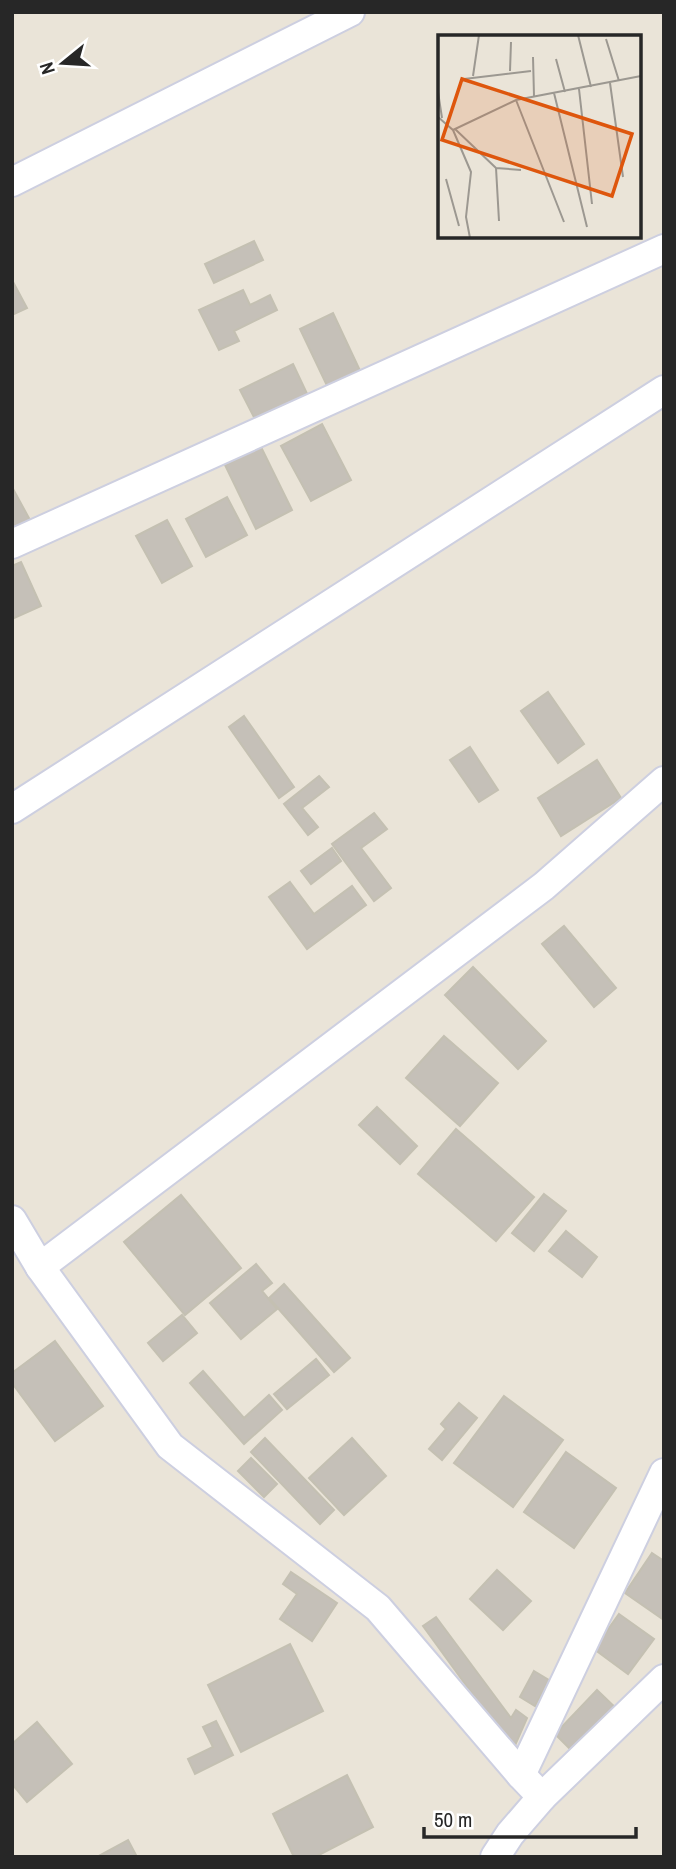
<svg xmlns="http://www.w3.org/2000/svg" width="676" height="1869" font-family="'Archivo Narrow',sans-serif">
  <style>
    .building { fill: #c5c0b8; stroke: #c4c0b2; stroke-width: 2 }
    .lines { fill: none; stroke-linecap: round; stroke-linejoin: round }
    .minor-casing { stroke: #cdcfe0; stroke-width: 32 }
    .minor { stroke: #fff; stroke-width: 28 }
    .inset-road { fill: none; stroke: #9c9891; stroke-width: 2 }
    .view { fill: #de560d; fill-opacity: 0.15; stroke: #de560d; stroke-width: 3.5 }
    .inset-edge { fill: none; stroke: #272727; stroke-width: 3.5 }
  </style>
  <rect width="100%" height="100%" fill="#eae4d8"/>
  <g class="building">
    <path d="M254,241L263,260L214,283L205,264Z"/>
    <path d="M12,280L27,308L12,315Z"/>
    <path d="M243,290L250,305L270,295L277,310L234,331L239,341L219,350L199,310Z"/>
    <path d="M333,313L363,377L330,392L300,329Z"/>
    <path d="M293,364L310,400L258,425L240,390Z"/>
    <path d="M322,424L351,480L311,501L281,446Z"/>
    <path d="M261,447L292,510L256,529L225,465Z"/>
    <path d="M12,487L30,520L12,529Z"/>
    <path d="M227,497L247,535L206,557L186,519Z"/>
    <path d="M167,520L192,566L162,583L136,536Z"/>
    <path d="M21,562L41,606L12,619V566Z"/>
    <path d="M548,692L584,744L558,763L521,711Z"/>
    <path d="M244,716L294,787L279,798L229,727Z"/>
    <path d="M470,747L498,790L479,802L450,760Z"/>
    <path d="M597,760L621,798L561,836L538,798Z"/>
    <path d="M319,776L329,787L302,808L318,827L308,835L284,804Z"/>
    <path d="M374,813L387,829L361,848L391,888L374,901L332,844Z"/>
    <path d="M332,848L341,861L311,884L301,871Z"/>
    <path d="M290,882L314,914L352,886L366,905L307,949L269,897Z"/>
    <path d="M564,926L616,988L594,1007L542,944Z"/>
    <path d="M473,967L546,1041L518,1069L445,995Z"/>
    <path d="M444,1036L498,1083L460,1126L406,1078Z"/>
    <path d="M377,1107L417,1146L400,1164L359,1125Z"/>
    <path d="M456,1129L534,1197L496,1241L418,1174Z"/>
    <path d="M544,1194L566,1211L534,1251L512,1233Z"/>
    <path d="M181,1195L241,1268L185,1315L124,1242Z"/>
    <path d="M566,1231L597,1257L582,1277L549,1251Z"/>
    <path d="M256,1264L272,1283L262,1291L277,1309L241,1339L210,1303Z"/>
    <path d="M284,1284L350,1358L334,1372L269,1298Z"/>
    <path d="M182,1315L197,1333L163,1361L148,1343Z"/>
    <path d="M55,1341L103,1406L55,1441L12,1383V1373Z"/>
    <path d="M316,1359L329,1375L287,1409L274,1394Z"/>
    <path d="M203,1371L244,1418L269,1395L282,1410L244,1444L190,1383Z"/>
    <path d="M504,1396L563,1440L513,1507L454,1463Z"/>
    <path d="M459,1403L477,1418L442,1460L429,1449L446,1429L441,1424Z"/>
    <path d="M265,1438L334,1510L320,1524L251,1452Z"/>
    <path d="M352,1438L386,1476L344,1515L309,1478Z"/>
    <path d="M566,1452L616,1488L574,1548L524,1512Z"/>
    <path d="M251,1458L277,1484L264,1497L238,1471Z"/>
    <path d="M652,1553L664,1561V1620L625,1593Z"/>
    <path d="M497,1570L531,1601L503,1630L470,1599Z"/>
    <path d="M291,1572L337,1603L312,1641L280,1619L297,1594L283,1584Z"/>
    <path d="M619,1614L654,1639L628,1674L594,1649Z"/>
    <path d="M436,1617L511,1718L516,1710L527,1718L513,1750L423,1626Z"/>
    <path d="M290,1644L323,1711L241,1752L208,1685Z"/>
    <path d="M534,1671L549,1680L535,1706L520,1697Z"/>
    <path d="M597,1690L621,1713L579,1758L555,1734Z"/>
    <path d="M216,1721L233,1755L195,1774L188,1759L213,1747L203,1727Z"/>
    <path d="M37,1722L72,1764L27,1802L12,1784V1744Z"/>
    <path d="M347,1775L373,1827L315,1857H294L273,1814Z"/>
    <path d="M128,1840L137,1857H97Z"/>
  </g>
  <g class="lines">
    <g class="minor-casing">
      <g id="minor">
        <path d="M12,182L350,12"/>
        <path d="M12,544L664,249"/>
        <path d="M12,809L664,390"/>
        <path d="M12,1220L40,1267L170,1446L378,1608L521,1775L542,1797L510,1834L495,1857"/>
        <path d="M40,1267L544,886L664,781"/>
        <path d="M521,1775L664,1473"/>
        <path d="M542,1797L664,1679"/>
      </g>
    </g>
    <use href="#minor" class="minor"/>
  </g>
  <g transform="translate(438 35)">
    <rect width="203" height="203" fill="#eae4d8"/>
    <path class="inset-road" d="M140,0L153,52M168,4L181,46M95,22L96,61M118,24L127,57M72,36L73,7M35,41L41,0M26,44L93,36M172,48L185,142M141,54L154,169M0,57L4,83M116,58L149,192M78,65L126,187M0,82L15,95L78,65L203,41M17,94L58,133L83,135M15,95L33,137L28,182L32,203M58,133L61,186M8,144L21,191"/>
    <path class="view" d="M24,44L194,99L174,161L4,105Z"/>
    <rect width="203" height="203" class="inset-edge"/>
  </g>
  <rect width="676" height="1869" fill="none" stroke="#272727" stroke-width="28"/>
  <g transform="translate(63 63) rotate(252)" stroke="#ffffff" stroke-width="5" paint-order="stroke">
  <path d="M0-5L12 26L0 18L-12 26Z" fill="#272727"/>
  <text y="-10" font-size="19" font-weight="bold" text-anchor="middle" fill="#272727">N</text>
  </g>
  <path d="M424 1827v10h212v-10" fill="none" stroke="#272727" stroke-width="3.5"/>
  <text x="434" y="1827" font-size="21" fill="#272727" stroke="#ffffff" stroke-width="5" paint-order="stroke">50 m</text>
</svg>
